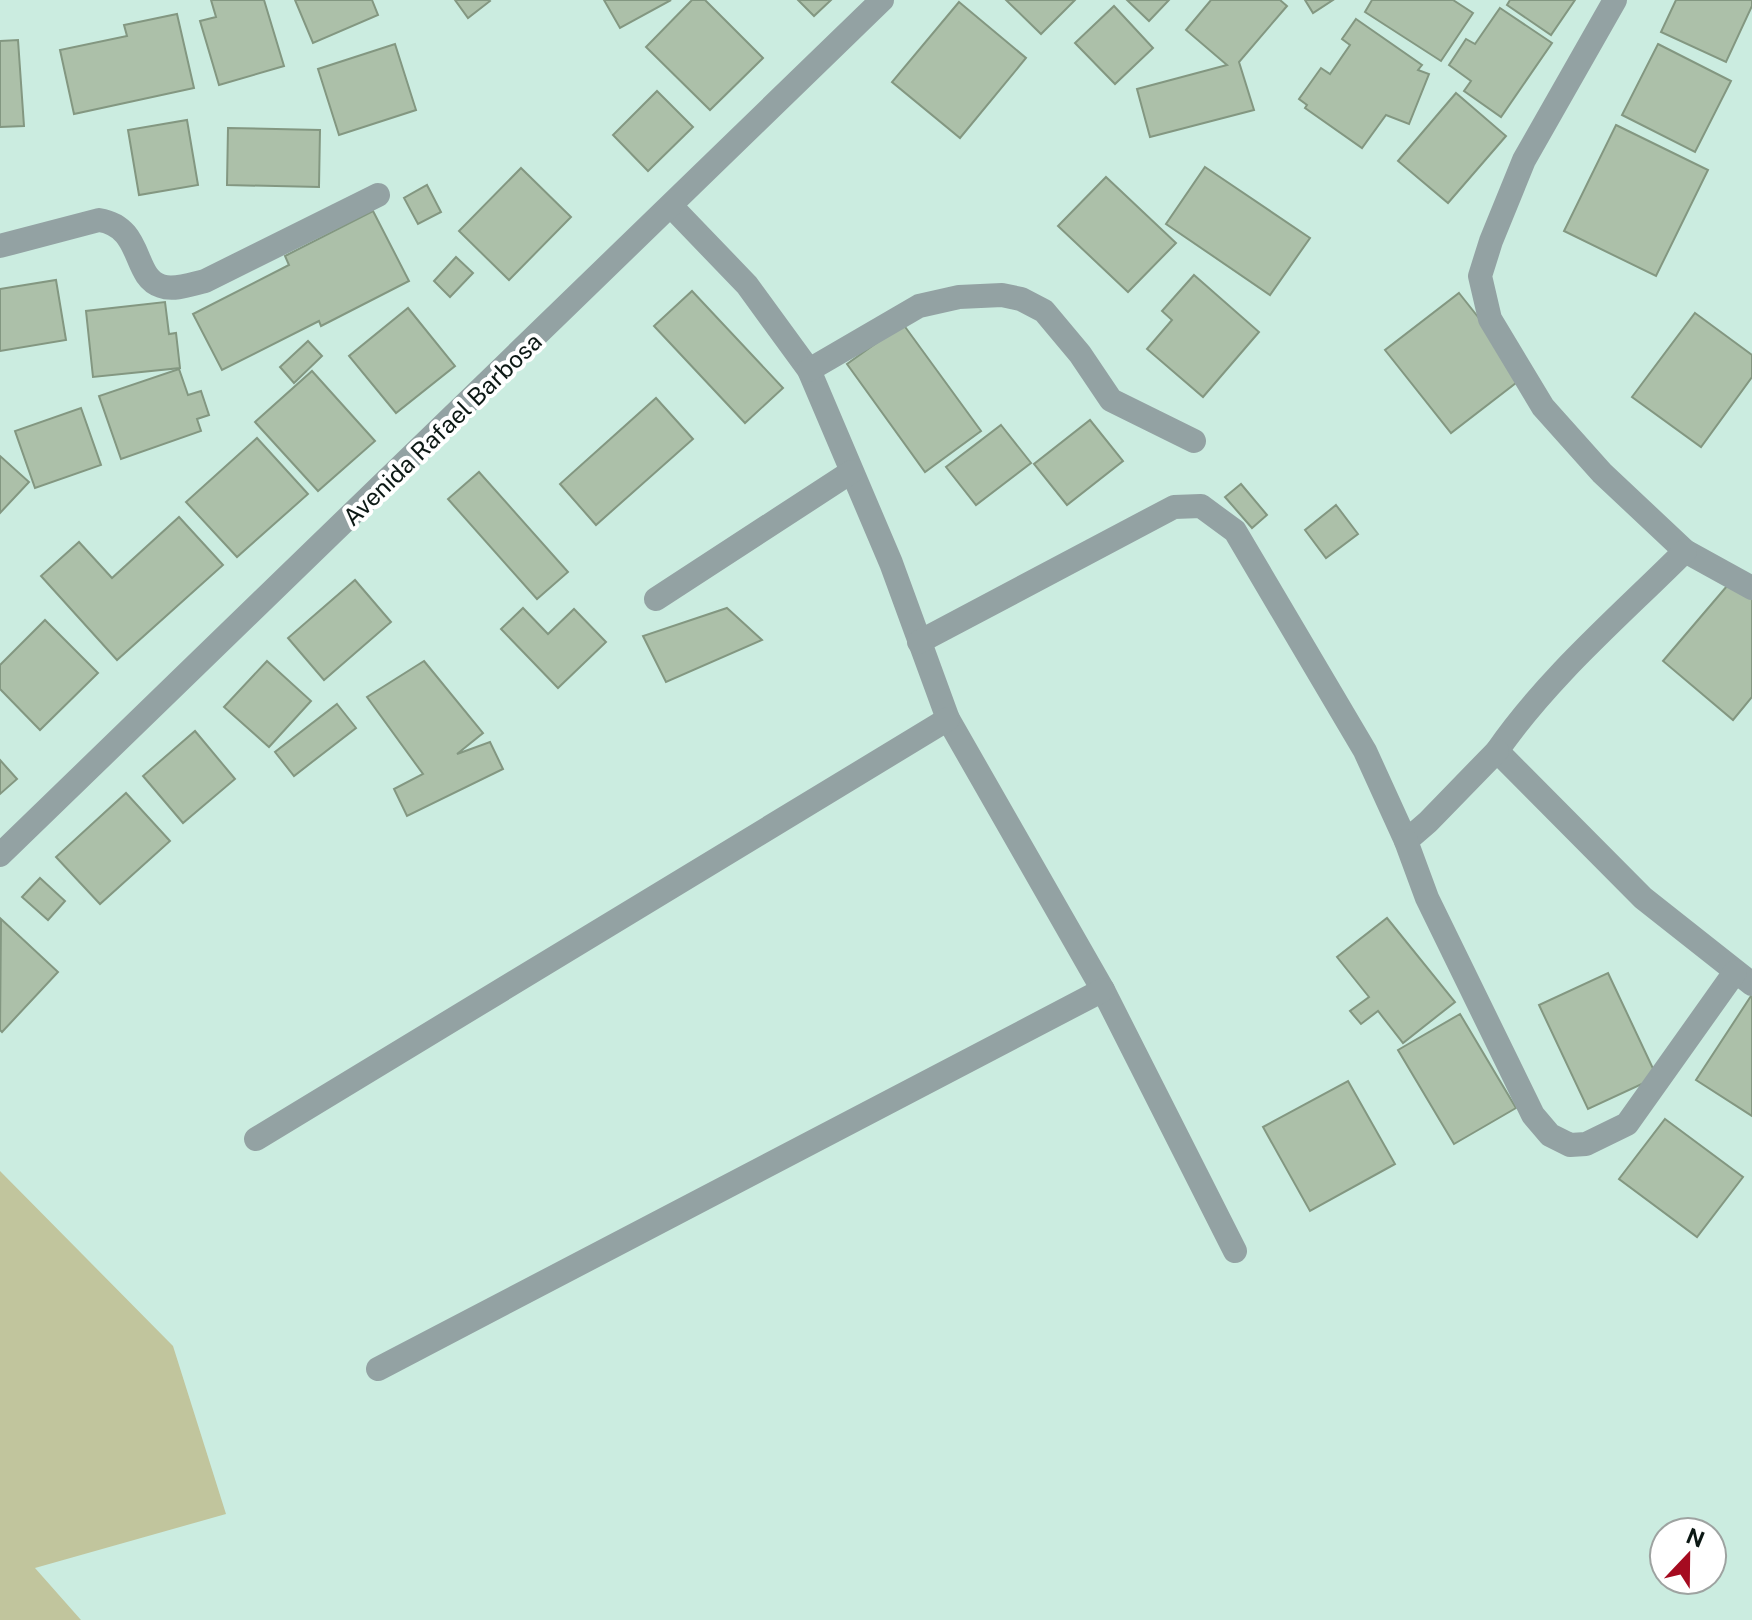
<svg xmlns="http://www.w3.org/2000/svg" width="1752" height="1620" font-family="'Public Sans',sans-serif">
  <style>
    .green { fill: #c1c59d }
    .building { fill: #acc0a9; stroke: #839781; stroke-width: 2 }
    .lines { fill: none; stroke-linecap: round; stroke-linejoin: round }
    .minor { stroke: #93a2a3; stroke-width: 24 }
    .labels { text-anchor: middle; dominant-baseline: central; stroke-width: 8; stroke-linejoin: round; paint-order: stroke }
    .street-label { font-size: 24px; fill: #0c1814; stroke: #fff }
  </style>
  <rect width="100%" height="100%" fill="#cbece0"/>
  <path class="green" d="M0,1171L173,1346L226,1514L35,1568L81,1620H0Z"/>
  <g class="building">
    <path d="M211,0H264L284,66L219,85L200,21L216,17Z"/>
    <path d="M295,0H372L378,15L313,43Z"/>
    <path d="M455,0H489L490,1L468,18Z"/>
    <path d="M604,0H671L620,28Z"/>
    <path d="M692,0H705L763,58L710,110L646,47Z"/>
    <path d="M798,0H831L814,16Z"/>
    <path d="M1006,0H1075L1041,34Z"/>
    <path d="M1127,0H1169L1149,21Z"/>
    <path d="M1211,0H1280L1287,6L1239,62L1254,110L1150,137L1137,89L1227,65L1186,30Z"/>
    <path d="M1305,0H1333L1313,13Z"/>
    <path d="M1372,0H1453L1473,13L1441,61L1365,12Z"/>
    <path d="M1510,0H1575L1551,35L1507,5Z"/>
    <path d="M1676,0H1752V6L1726,62L1661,32Z"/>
    <path d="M959,2L1026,58L960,138L892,82Z"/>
    <path d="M1114,6L1153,48L1115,84L1075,43Z"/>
    <path d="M1500,8L1552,43L1501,117L1464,91L1471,81L1449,65L1466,39L1475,44Z"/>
    <path d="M177,14L194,88L74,114L60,50L127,36L124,25Z"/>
    <path d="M1356,19L1422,65L1418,70L1429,74L1409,124L1386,115L1362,148L1305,108L1307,105L1299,99L1321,68L1330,74L1350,45L1342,39Z"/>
    <path d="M18,40L24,126L0,127V41Z"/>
    <path d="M395,44L416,110L339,135L318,69Z"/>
    <path d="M1658,44L1731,81L1695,152L1622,115Z"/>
    <path d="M657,91L693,127L648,171L613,135Z"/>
    <path d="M1456,93L1506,136L1448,203L1398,161Z"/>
    <path d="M187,120L198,185L139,195L128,130Z"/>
    <path d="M1616,125L1708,170L1656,276L1564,231Z"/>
    <path d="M228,128L320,130L319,187L227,185Z"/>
    <path d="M1205,167L1310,238L1270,295L1166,224Z"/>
    <path d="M521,168L571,217L509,280L459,231Z"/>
    <path d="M1106,177L1176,243L1128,292L1058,226Z"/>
    <path d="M427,185L441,212L418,224L404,198Z"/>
    <path d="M373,211L409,281L321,326L319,321L222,370L193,314L289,265L285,256Z"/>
    <path d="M456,257L473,273L450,297L434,281Z"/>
    <path d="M1194,275L1259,332L1203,397L1147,349L1172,320L1162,311Z"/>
    <path d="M56,280L66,340L0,351V289Z"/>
    <path d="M692,291L783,388L745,423L654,326Z"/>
    <path d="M1459,293L1525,376L1451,433L1385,350Z"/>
    <path d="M165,302L169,334L176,333L180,368L93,377L86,311Z"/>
    <path d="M408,308L455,366L396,413L349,356Z"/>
    <path d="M1695,313L1752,355V377L1701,447L1632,397Z"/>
    <path d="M903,324L981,431L925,472L847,364Z"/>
    <path d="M308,341L322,356L294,383L280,367Z"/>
    <path d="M179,369L188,395L201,391L209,415L197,419L201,431L121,459L99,396Z"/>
    <path d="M312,371L375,441L318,491L255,422Z"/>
    <path d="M656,398L693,439L596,525L560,484Z"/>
    <path d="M81,408L101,465L35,488L15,431Z"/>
    <path d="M1090,420L1123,461L1067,505L1034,464Z"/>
    <path d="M1001,425L1031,463L976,505L946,467Z"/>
    <path d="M257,438L308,494L237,557L186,502Z"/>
    <path d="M0,456L29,482L0,513Z"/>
    <path d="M479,472L568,572L537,599L448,499Z"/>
    <path d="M1241,484L1267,515L1252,528L1225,497Z"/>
    <path d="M1336,505L1358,534L1326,558L1305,530Z"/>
    <path d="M179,517L223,565L117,660L41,576L79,542L112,578Z"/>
    <path d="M1733,579L1752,594V697L1733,720L1663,661Z"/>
    <path d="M355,580L391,622L324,680L288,638Z"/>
    <path d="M523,608L548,634L574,609L606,642L558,688L501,629Z"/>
    <path d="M727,608L762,640L666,682L643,636Z"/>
    <path d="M45,620L98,673L40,730L0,689V665Z"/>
    <path d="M267,661L311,701L269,747L224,707Z"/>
    <path d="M424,661L483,733L457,754L490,742L503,769L407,816L394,789L423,774L367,697Z"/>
    <path d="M337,704L356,728L294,776L275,752Z"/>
    <path d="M195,731L235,779L183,823L143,776Z"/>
    <path d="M0,760L17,779L0,794Z"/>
    <path d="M126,793L170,841L100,904L56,857Z"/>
    <path d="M40,878L65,901L48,920L22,897Z"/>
    <path d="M1387,918L1455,1002L1403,1043L1378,1011L1361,1024L1350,1011L1369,997L1337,957Z"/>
    <path d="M1,919L58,972L2,1032L0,1030Z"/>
    <path d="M1608,973L1657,1077L1588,1109L1539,1005Z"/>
    <path d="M1751,996H1752V1116L1696,1080Z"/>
    <path d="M1460,1014L1516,1108L1454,1144L1398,1050Z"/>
    <path d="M1348,1081L1395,1164L1310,1211L1263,1127Z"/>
    <path d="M1665,1119L1743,1177L1697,1237L1619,1179Z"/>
  </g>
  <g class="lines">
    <g class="minor">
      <path d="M1615,0L1524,160L1491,241L1480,276L1490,319L1543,407L1602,473L1685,551L1752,588"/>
      <path d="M672,207L747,285L809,370L891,563L948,719L1103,990L1235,1251"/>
      <path d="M0,246L99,220C144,227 132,277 161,286C174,291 192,284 205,281L378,195"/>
      <path d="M809,370L919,306L959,297L1002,295L1021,299L1044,311L1080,354L1111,400L1194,441"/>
      <path d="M1685,551C1621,615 1549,676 1497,751L1643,898L1752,984"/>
      <path d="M656,599L851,472"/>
      <path d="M919,642L1174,507L1201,506L1235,531L1365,751L1406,841L1428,822L1497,751"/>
      <path d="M1406,841L1427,898L1533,1115L1550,1135L1570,1145L1586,1144L1627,1124L1735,972"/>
      <path d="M0,855L882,0"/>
      <path d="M256,1139L948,719"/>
      <path d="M378,1369L1103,990"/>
    </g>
  </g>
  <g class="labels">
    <g class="street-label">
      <text transform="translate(442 429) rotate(-44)">Avenida Rafael Barbosa</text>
    </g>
  </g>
  <g transform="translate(1688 1556) rotate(22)"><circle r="38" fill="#ffffff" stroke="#9ea3a1" stroke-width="2"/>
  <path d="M0-6L14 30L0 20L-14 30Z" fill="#a50b20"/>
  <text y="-12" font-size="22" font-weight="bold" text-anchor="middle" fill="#0c1814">N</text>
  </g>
</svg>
